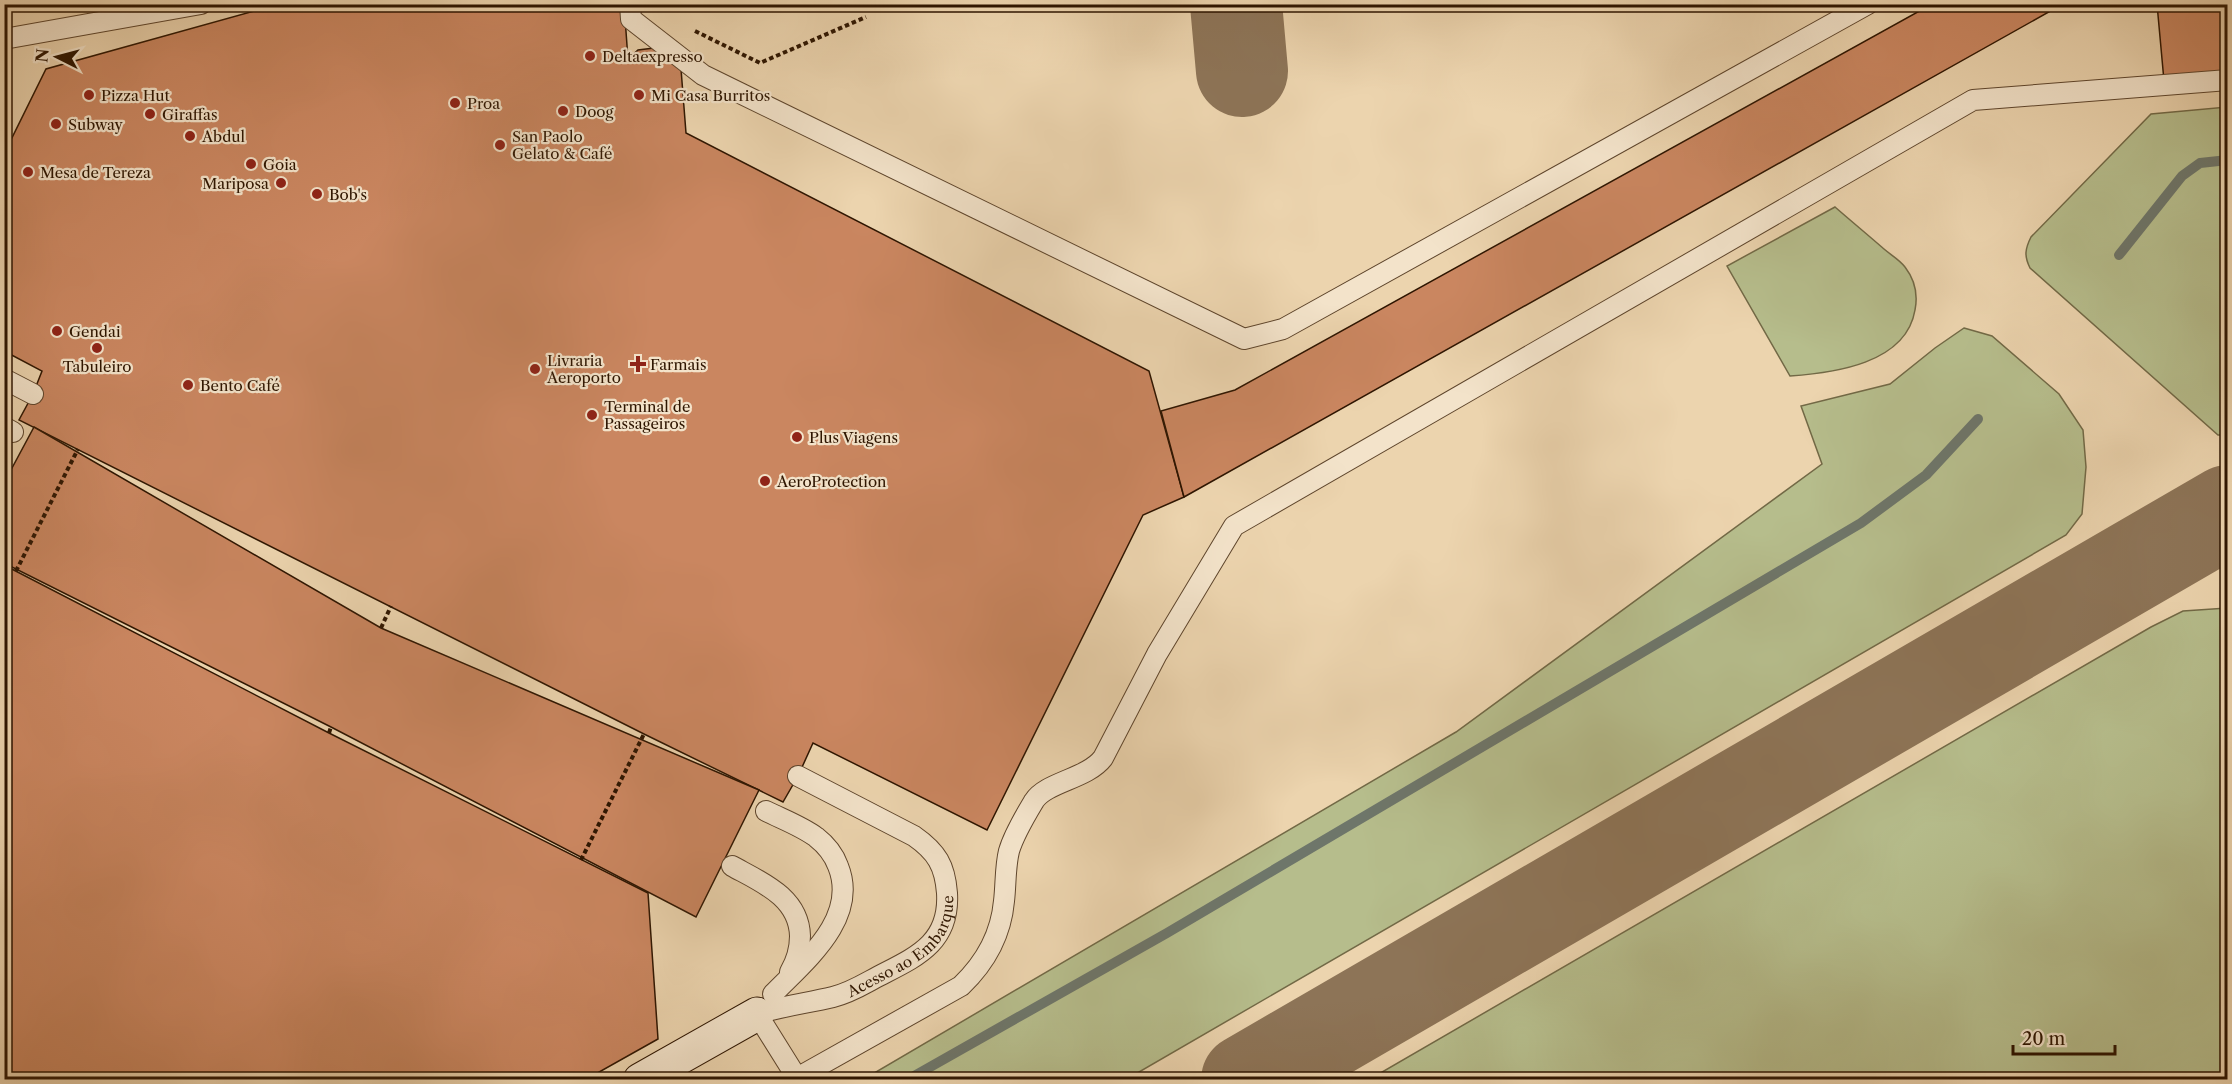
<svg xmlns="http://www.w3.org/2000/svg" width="2232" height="1084" font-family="'Libre Caslon Text',serif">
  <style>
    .green { fill: #b6bd8c; stroke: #726946; stroke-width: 1.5 }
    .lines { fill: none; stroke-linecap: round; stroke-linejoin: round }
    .stream { stroke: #6e766a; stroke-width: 10 }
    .taxiway { stroke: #8d7457; stroke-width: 92 }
    .building { fill: #ca8660; stroke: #2e1500; stroke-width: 1.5 }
    .lane-casing { stroke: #5e452c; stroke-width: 22 }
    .secondary-casing { stroke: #2e1500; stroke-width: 35 }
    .path { stroke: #2e1500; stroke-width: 4; stroke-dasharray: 4.5 3; stroke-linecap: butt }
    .lane { stroke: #f3e3ca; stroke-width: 20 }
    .secondary { stroke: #f3e3ca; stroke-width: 33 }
    .poi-dot { fill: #8f2418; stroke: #f3e3ca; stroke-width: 2 }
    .labels { text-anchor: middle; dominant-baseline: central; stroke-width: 4.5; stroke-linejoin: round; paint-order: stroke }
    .poi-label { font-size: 15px; fill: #2e1500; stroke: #f3e3ca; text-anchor: start }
    .street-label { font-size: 15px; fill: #2e1500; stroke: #f3e3ca }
  </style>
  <rect width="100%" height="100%" fill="#ecd4ae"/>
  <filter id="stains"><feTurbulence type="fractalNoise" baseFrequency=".00333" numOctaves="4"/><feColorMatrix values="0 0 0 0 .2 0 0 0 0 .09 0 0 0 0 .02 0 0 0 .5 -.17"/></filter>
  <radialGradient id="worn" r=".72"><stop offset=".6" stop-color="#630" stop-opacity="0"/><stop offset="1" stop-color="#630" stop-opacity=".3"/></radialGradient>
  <g class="green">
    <path d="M2227,107L2228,435H2218L2030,268C2024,256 2025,249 2031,237L2151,114Z"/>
    <path d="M1835,207C1851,221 1868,235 1884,249C1891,255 1900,260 1905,267C1915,280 1918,295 1915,310C1906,364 1833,373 1790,376L1727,266Z"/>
    <path d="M1964,328L1992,336L2059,394L2083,430L2086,467L2082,514L2066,535L1127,1079H864L1456,732L1822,464L1801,406L1890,384L1935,348Z"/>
    <path d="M2227,608V1079H1370L2151,627L2183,611Z"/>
  </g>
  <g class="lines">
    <g class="stream">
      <path d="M2119,255L2182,176L2200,163L2228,160"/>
      <path d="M907,1080L1167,933L1861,523L1926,475L1978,419"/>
    </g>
    <g class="taxiway">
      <path d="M1236,4L1242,71"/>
      <path d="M1247,1080L2228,511"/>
    </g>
  </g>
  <g class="building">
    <path d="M279,4H624L628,59L638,50L670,46L680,56L686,133L1149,371L1184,497L1143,515L987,830L813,743L798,776L783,802L644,734L19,420L33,394L42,371L4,351V154L46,69Z"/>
    <path d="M1932,4H2063L1184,497L1161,411L1235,390Z"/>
    <path d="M2157,4H2228V75L2164,81Z"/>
    <path d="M34,427L381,628L759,790L696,917L331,727L4,563V483Z"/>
    <path d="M4,565L329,733L648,893L658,1039L585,1080H4Z"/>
  </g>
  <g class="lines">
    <g class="lane-casing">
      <g id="lane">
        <path d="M630,4L631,19L703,75L1244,339L1283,329L1868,4"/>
        <path d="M4,39L201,4"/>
        <path d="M4,379L33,394"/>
        <path d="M4,427L13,432"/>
        <path d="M766,811C782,819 801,826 816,837C825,844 834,855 838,866C859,918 806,960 773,994"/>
        <path d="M732,866C761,882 799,897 800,936C800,949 797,960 790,972"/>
        <path d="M757,1014L797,1078L961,986C985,963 1001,935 1004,901C1006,885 1005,867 1009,851C1014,834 1025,816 1034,801C1046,782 1087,779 1103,758L1157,654L1234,526L1973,100L2228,80"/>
        <path id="s1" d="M757,1014C782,1006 808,1003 833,997C850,993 864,984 879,976C916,957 950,943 947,893C945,866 937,852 914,836L798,776"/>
      </g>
    </g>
    <g class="secondary-casing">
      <path id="secondary" d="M640,1080L757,1014"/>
    </g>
    <g class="path">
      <path d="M695,31L760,63L866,17"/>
      <path d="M16,571L78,449"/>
      <path d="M381,628L391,606"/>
      <path d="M329,733L331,727"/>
      <path d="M581,860L644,734"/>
    </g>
    <use href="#lane" class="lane"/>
    <use href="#secondary" class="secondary"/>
  </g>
  <g class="poi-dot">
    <circle cx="590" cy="56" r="6"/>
    <circle cx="89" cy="95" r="6"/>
    <circle cx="639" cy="95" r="6"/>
    <circle cx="455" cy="103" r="6"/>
    <circle cx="563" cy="111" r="6"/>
    <circle cx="150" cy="114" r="6"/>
    <circle cx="56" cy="124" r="6"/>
    <circle cx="190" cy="136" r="6"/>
    <circle cx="500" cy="145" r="6"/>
    <circle cx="251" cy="164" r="6"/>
    <circle cx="28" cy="172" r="6"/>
    <circle cx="281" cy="183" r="6"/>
    <circle cx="317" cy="194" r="6"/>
    <circle cx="57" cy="331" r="6"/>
    <circle cx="97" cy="348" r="6"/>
    <path d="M635 355h6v6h6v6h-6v6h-6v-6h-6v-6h6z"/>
    <circle cx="535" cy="369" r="6"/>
    <circle cx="188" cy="385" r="6"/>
    <circle cx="592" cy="415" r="6"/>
    <circle cx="797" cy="437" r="6"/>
    <circle cx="765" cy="481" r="6"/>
  </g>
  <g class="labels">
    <g class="poi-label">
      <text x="602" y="56">Deltaexpresso</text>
      <text x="101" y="95">Pizza Hut</text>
      <text x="651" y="95">Mi Casa Burritos</text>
      <text x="467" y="103">Proa</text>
      <text x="575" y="111">Doog</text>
      <text x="162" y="114">Giraffas</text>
      <text x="68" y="124">Subway</text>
      <text x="202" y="136">Abdul</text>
      <text x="512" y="136">San Paolo<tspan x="512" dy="17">Gelato &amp; Café</tspan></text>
      <text x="263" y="164">Goia</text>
      <text x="40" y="172">Mesa de Tereza</text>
      <text x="269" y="183" text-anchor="end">Mariposa</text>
      <text x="329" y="194">Bob's</text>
      <text x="69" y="331">Gendai</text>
      <text x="547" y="360">Livraria<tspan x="547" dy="17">Aeroporto</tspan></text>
      <text x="650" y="364">Farmais</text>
      <text x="97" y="366" text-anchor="middle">Tabuleiro</text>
      <text x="200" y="385">Bento Café</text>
      <text x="604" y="406">Terminal de<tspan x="604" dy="17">Passageiros</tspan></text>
      <text x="809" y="437">Plus Viagens</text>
      <text x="777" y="481">AeroProtection</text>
    </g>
    <g class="street-label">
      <text stroke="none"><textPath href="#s1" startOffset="168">Acesso ao Embarque</textPath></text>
    </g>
  </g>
  <rect width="2232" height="1084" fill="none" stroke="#ecd4ae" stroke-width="24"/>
  <rect x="6" y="6" width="2220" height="1072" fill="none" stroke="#2e1500" stroke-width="3"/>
  <rect x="12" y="12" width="2208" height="1060" fill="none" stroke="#2e1500" stroke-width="1.5"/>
  <g transform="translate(57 57) rotate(276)" stroke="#f3e3ca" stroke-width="4.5" paint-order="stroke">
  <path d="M0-4.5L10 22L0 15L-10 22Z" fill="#2e1500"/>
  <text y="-9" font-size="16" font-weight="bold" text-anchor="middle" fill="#2e1500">N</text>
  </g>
  <path d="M2013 1045v9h102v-9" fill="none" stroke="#2e1500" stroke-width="3"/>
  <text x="2022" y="1045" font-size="18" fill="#2e1500" stroke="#f3e3ca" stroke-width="4.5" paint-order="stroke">20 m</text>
  <rect width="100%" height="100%" filter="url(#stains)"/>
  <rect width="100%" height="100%" fill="url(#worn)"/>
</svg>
